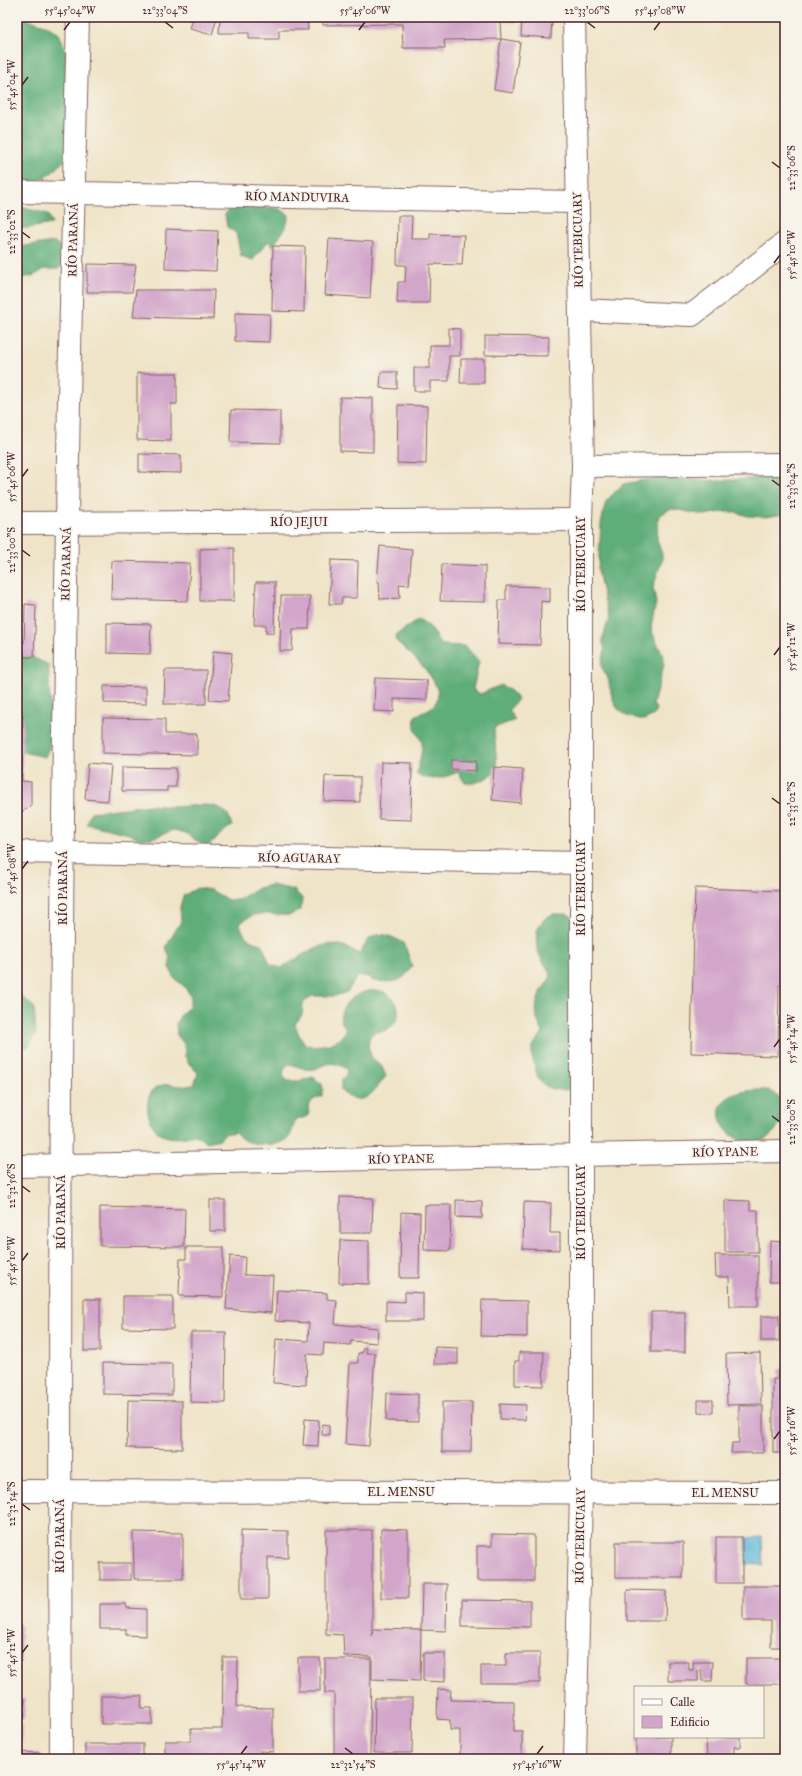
<svg xmlns="http://www.w3.org/2000/svg" width="802" height="1776" font-family="'IM FELL Great Primer',serif">
  <style>
    .forest { fill: #5ead79; stroke: #546652 }
    .water { fill: #5cb6da; stroke: #536a82 }
    .building { fill: #d2a5ca }
    .lines { fill: none; stroke-linecap: round; stroke-linejoin: round }
    .minor-casing { stroke: #846462; stroke-width: 24 }
    .minor { stroke: #fff; stroke-width: 22 }
    .ticks { fill: none; stroke: #4a1f2b; stroke-width: 1.5 }
    .labels { text-anchor: middle; dominant-baseline: central; stroke-width: 3.5; stroke-linejoin: round; paint-order: stroke }
    .street-label { font-size: 12px; fill: #4a1f2b; stroke: #f7f3e8 }
    .neatline { fill: none; stroke: #4a1f2b; stroke-width: 1.5 }
    .ticks-label { font-size: 10px; text-anchor: middle; fill: #4a1f2b }
  </style>
  <rect width="100%" height="100%" fill="#f7f3e8"/>
  <filter id="ink" filterUnits="userSpaceOnUse"><feTurbulence type="fractalNoise" baseFrequency=".025" numOctaves="2"/><feDisplacementMap in="SourceGraphic" scale="8" xChannelSelector="R" yChannelSelector="G"/><feConvolveMatrix kernelMatrix="1 2 1 2 8 2 1 2 1" color-interpolation-filters="sRGB"/></filter>
  <filter id="wash" filterUnits="userSpaceOnUse"><feTurbulence type="fractalNoise" baseFrequency=".012" numOctaves="4" result="noise"/><feDisplacementMap in="SourceGraphic" scale="16" xChannelSelector="R" yChannelSelector="G"/><feGaussianBlur stdDeviation="0.9" result="paint"/><feColorMatrix in="noise" values="0 0 0 0 0 0 0 0 0 0 0 0 0 0 0 0 0 1.4 0 .05"/><feComposite in="paint" operator="in"/></filter>
  <g filter="url(#wash)">
    <rect width="100%" height="100%" fill="#efe4c8"/>
    <g class="forest">
      <path d="M17,18C30,20 50,24 59,35C74,53 67,132 67,157C54,174 37,184 17,190Z"/>
      <path d="M244,204L280,209L289,215L286,227L273,246L268,241L253,260L241,256L236,233L227,227L225,214L233,206Z"/>
      <path d="M17,206L48,214L52,224L28,228H17Z"/>
      <path d="M55,242L64,250L68,261L58,269H45L35,275L23,278L17,277V247Z"/>
      <path d="M785,476V514L766,517L748,516L735,512H722L704,515L674,509L668,510L658,517L657,540L662,554V560L653,587L656,603L651,626L652,632L662,653L664,665L653,704L656,709L654,715L644,720L627,716L617,708L612,697L608,678L602,668V662L605,650L602,640L609,618L603,594L598,570L601,524L606,501L623,484L645,480L669,477L717,481Z"/>
      <path d="M419,619L431,628L439,642L442,645L465,646L479,661L473,689L480,694L501,685L511,691L518,699L509,710L515,720L494,728L497,769C487,779 479,784 465,783L458,772C440,779 434,782 416,774C418,770 423,747 422,743C417,728 413,735 415,716C422,712 432,709 436,702C447,683 407,651 395,640L397,634Z"/>
      <path d="M17,653H23L49,665V689L54,736L45,757L22,752L17,739Z"/>
      <path d="M150,805L172,807L208,805L218,807L228,814L232,826C219,833 218,840 205,847L186,833L174,830L152,838L140,839L129,834L87,824L91,812Z"/>
      <path d="M271,885L294,890L302,898L301,909C298,911 294,914 290,915C270,917 257,907 240,924C244,937 249,942 262,944L270,964L281,968C298,959 319,940 339,945C347,946 352,951 359,954C363,950 363,947 366,943C376,928 391,936 404,943L412,966C402,985 392,982 373,981C368,976 364,975 357,977L347,992L335,996H312L303,1003L302,1015L295,1024L299,1035L306,1045C324,1046 337,1046 346,1030C345,1026 341,1022 341,1019C338,997 383,975 397,1005C401,1015 396,1026 386,1030C379,1033 371,1030 369,1040C367,1045 370,1052 372,1058L381,1065L386,1076C372,1094 364,1109 341,1091V1080L346,1075L347,1070C338,1061 326,1062 316,1069C312,1069 307,1070 303,1068C292,1066 285,1058 283,1076L288,1081H300L313,1077L322,1084L323,1089L322,1096L313,1100L308,1106L309,1115L303,1118H298C292,1124 294,1131 289,1137C282,1148 254,1145 244,1140C241,1139 237,1134 235,1132L224,1134L220,1139L207,1142L195,1135C184,1138 169,1140 159,1133C146,1123 141,1092 160,1086C167,1083 174,1086 182,1086C185,1087 190,1085 194,1085L198,1073L190,1065L185,1056L184,1044L177,1035L176,1024L181,1014L189,1007L191,996L184,986L175,979L170,969V958L166,947L181,921L180,907L183,896L197,888L211,890L228,900H238L258,888Z"/>
      <path d="M554,914H567L577,919L572,1089C550,1093 537,1086 534,1063C533,1059 531,1054 532,1051C532,1044 540,1038 543,1032C534,1018 534,1003 543,989C546,984 549,981 551,975C548,968 543,963 540,956C533,939 535,920 554,914Z"/>
      <path d="M17,993L34,1007L36,1034L28,1047L17,1049Z"/>
      <path d="M768,1090C787,1099 785,1102 785,1121H782C778,1127 774,1133 768,1137C733,1163 679,1087 768,1090Z"/>
    </g>
    <path class="water" d="M762,1537L763,1565L746,1564V1538Z"/>
    <g id="blocks">
      <g class="building">
        <path d="M193,17H217L212,35L190,29Z"/>
        <path d="M220,17H307L308,30H279V39H249V33H219Z"/>
        <path d="M323,17H518V23L500,22L501,39L444,40L445,48H403L402,24L323,25Z"/>
        <path d="M522,17H552L551,38L521,36Z"/>
        <path d="M501,39L520,42L513,93L494,90Z"/>
        <path d="M398,216H412L411,239H430V234L464,235L462,265L430,264L429,303H397L398,282H405L406,265H397Z"/>
        <path d="M166,229L218,231L216,271L165,269Z"/>
        <path d="M329,239L373,242L370,298L325,295Z"/>
        <path d="M273,246L305,247L304,312L272,311Z"/>
        <path d="M87,264L136,265L132,292H87Z"/>
        <path d="M136,290H214L213,319L133,317Z"/>
        <path d="M235,313L270,314L269,342L235,341Z"/>
        <path d="M449,328L460,329V356H449V381H430V391H414V368H430V345H449Z"/>
        <path d="M485,336L549,337L548,356L485,355Z"/>
        <path d="M461,359H484V383H460Z"/>
        <path d="M381,372H397V389L380,388Z"/>
        <path d="M137,373H177V404H171V441L137,440Z"/>
        <path d="M340,397L373,398V452L340,451Z"/>
        <path d="M398,405L427,406L426,464L397,463Z"/>
        <path d="M231,410L280,411V443L230,442Z"/>
        <path d="M139,454L181,455V473L139,472Z"/>
        <path d="M380,546L412,549L409,585L399,584L400,598L380,599L379,582H377Z"/>
        <path d="M234,548V601H200V549Z"/>
        <path d="M331,560L358,561L357,598H342L341,604H329Z"/>
        <path d="M112,561L190,563L188,601L111,599Z"/>
        <path d="M442,564L485,566V602L440,601Z"/>
        <path d="M256,582H275L274,633H266V625H254Z"/>
        <path d="M506,586L550,587V602L541,601L540,645L498,644L499,600H506Z"/>
        <path d="M281,596H310L309,629H293L292,651H280Z"/>
        <path d="M25,604L36,605L34,657H23V653H17V643H24Z"/>
        <path d="M107,623L151,624L150,654L107,653Z"/>
        <path d="M213,651L232,653L228,701L209,700Z"/>
        <path d="M165,670H206V704H164Z"/>
        <path d="M375,678L427,680V700L394,699V712L374,711Z"/>
        <path d="M104,686L146,687V704L104,703Z"/>
        <path d="M17,715H23L22,781L31,782V806L21,812H17Z"/>
        <path d="M103,718L165,719V734H197V755L103,753Z"/>
        <path d="M451,760L476,761V771L451,769Z"/>
        <path d="M381,762L412,763L411,820L379,819Z"/>
        <path d="M88,763L111,765L108,801L85,799Z"/>
        <path d="M122,767L176,768V787H167V791H122Z"/>
        <path d="M494,767L523,769L521,803L492,800Z"/>
        <path d="M325,776L360,777V802L324,801Z"/>
        <path d="M695,888L785,891V985H779L778,1056L691,1053Z"/>
        <path d="M340,1197L373,1198L372,1233H340Z"/>
        <rect x="210" y="1200" width="15" height="31"/>
        <path d="M456,1200L482,1201V1218L456,1217Z"/>
        <path d="M725,1200L750,1201V1210H758V1252H725Z"/>
        <path d="M524,1202L551,1203L550,1233H560V1250L523,1249Z"/>
        <path d="M425,1205H451L450,1251L424,1250Z"/>
        <path d="M100,1207L185,1209L184,1247L100,1246Z"/>
        <path d="M401,1212L420,1213L419,1278H400Z"/>
        <path d="M340,1240L369,1241V1284L339,1283Z"/>
        <path d="M770,1241L785,1242V1282H769Z"/>
        <path d="M186,1247H223V1297L179,1296L180,1259H186Z"/>
        <path d="M715,1255H758V1306H730L729,1277H716Z"/>
        <path d="M230,1256L245,1257L244,1275L273,1276L271,1313L226,1309Z"/>
        <path d="M277,1290L327,1293V1299L337,1300L335,1324L378,1328L377,1343L351,1341L350,1345L324,1343L323,1355L307,1354L306,1385L273,1383L276,1339L308,1341L309,1323L275,1321Z"/>
        <path d="M405,1292L423,1293V1321H386V1301L405,1302Z"/>
        <path d="M123,1296H173V1329L123,1328Z"/>
        <rect x="84" y="1299" width="16" height="52"/>
        <path d="M482,1300L527,1301V1337L481,1336Z"/>
        <path d="M17,1311L20,1312L18,1386H17Z"/>
        <rect x="651" y="1312" width="34" height="40"/>
        <rect x="761" y="1316" width="18" height="25"/>
        <path d="M191,1332H226L225,1403L190,1402Z"/>
        <path d="M435,1347L458,1348V1364H434Z"/>
        <path d="M363,1348H366V1353H375L369,1446L345,1444L350,1363H358V1353H362Z"/>
        <path d="M519,1352H544L543,1386L515,1385V1361H519Z"/>
        <path d="M760,1353L761,1404L727,1405L726,1354Z"/>
        <path d="M103,1363L172,1364V1395L103,1394Z"/>
        <path d="M778,1369H785V1453H773V1379H778Z"/>
        <path d="M387,1393L418,1394V1422L386,1421Z"/>
        <path d="M128,1400L182,1401V1449L127,1448Z"/>
        <path d="M698,1400H713V1413L698,1412Z"/>
        <path d="M442,1402H472L471,1452H442Z"/>
        <path d="M500,1404L526,1405L525,1420L500,1419Z"/>
        <path d="M739,1406H763V1453H731L732,1443H739Z"/>
        <path d="M305,1419L319,1420L318,1446L303,1445Z"/>
        <path d="M323,1424L329,1425V1435H322Z"/>
        <path d="M381,1529L408,1530V1598H381Z"/>
        <path d="M241,1530L288,1531V1558L268,1557V1599H241Z"/>
        <path d="M326,1530H372V1636L373,1629L421,1630L420,1681L372,1679V1657L344,1656L343,1635L326,1634Z"/>
        <path d="M133,1532L183,1533V1579H134Z"/>
        <path d="M492,1534L534,1535V1581H477V1546H492Z"/>
        <rect x="716" y="1537" width="26" height="46"/>
        <rect x="616" y="1542" width="67" height="36"/>
        <rect x="100" y="1563" width="31" height="17"/>
        <path d="M422,1584H447L446,1631L421,1630Z"/>
        <path d="M743,1586H785V1647H771V1621H743Z"/>
        <path d="M627,1590L666,1591L665,1621H627Z"/>
        <path d="M462,1600L530,1601V1627L462,1626Z"/>
        <path d="M100,1604H125L126,1608L146,1609V1636L126,1635V1629H100Z"/>
        <rect x="17" y="1625" width="4" height="36"/>
        <path d="M423,1653H445V1682L423,1681Z"/>
        <path d="M506,1653H540V1683H481V1666H506Z"/>
        <path d="M223,1657H238L237,1707L273,1708V1752L260,1751V1759H165V1741H191V1729H222Z"/>
        <rect x="298" y="1658" width="22" height="33"/>
        <rect x="746" y="1658" width="39" height="26"/>
        <path d="M325,1659H371L370,1759H334V1693H325Z"/>
        <path d="M668,1662H689V1670H693V1662H713L712,1681H702L701,1670H698V1681H668Z"/>
        <path d="M438,1689L451,1690L450,1700L514,1701V1731H522V1759H460V1730H450V1720L437,1719Z"/>
        <path d="M101,1696H142L141,1708H152V1724H101Z"/>
        <path d="M375,1698H413L412,1753H374Z"/>
        <path d="M17,1699H25L24,1719H17Z"/>
        <path d="M17,1724H22L21,1750H17Z"/>
        <rect x="636" y="1737" width="35" height="22"/>
        <path d="M706,1737H740V1747H734V1759H707Z"/>
        <rect x="85" y="1744" width="58" height="15"/>
        <path d="M17,1752L41,1753V1759H17Z"/>
        <rect x="382" y="1757" width="38" height="2"/>
      </g>
    </g>
  </g>
  <g filter="url(#ink)">
    <use href="#blocks" fill-opacity="0" stroke="#846462" stroke-width="1"/>
    <g class="lines">
      <g class="minor-casing">
        <g id="minor">
          <path d="M574,17L583,466L581,520V1492L575,1759"/>
          <path d="M17,192L577,202"/>
          <path d="M580,310L692,315L785,243"/>
          <path d="M583,466L785,464"/>
          <path d="M17,523L581,520"/>
          <path d="M17,852L581,863"/>
          <path d="M17,1166L785,1151"/>
          <path d="M17,1491L785,1493"/>
          <path d="M61,1759C59,1348 60,936 67,525C69,355 74,186 78,17"/>
        </g>
      </g>
      <use href="#minor" class="minor"/>
    </g>
  </g>
  <path class="ticks" d="M165,22L173,28M587,22L595,28M64,30L70,22M359,30L365,22M654,30L660,22M22,85L28,77M772,162L780,168M22,232L30,238M774,263L780,255M22,477L28,469M772,480L780,486M22,550L30,556M774,655L780,647M772,798L780,804M22,869L28,861M774,1047L780,1039M772,1116L780,1122M22,1186L30,1192M22,1261L28,1253M774,1439L780,1431M22,1504L30,1510M22,1653L28,1645M345,1748L353,1754M241,1754L247,1746M537,1754L543,1746"/>
  <g class="labels">
    <g class="street-label">
      <text transform="translate(297 197) rotate(1)">RÍO MANDUVIRA</text>
      <text transform="translate(73 240) rotate(-89)">RÍO PARANÁ</text>
      <text transform="translate(578 240) rotate(-91)">RÍO TEBICUARY</text>
      <text x="299" y="522">RÍO JEJUI</text>
      <text transform="translate(66 564) rotate(-89)">RÍO PARANÁ</text>
      <text transform="translate(581 564) rotate(-90)">RÍO TEBICUARY</text>
      <text transform="translate(299 858) rotate(1)">RÍO AGUARAY</text>
      <text transform="translate(63 888) rotate(-90)">RÍO PARANÁ</text>
      <text transform="translate(581 888) rotate(-90)">RÍO TEBICUARY</text>
      <text transform="translate(725 1152) rotate(-1)">RÍO YPANE</text>
      <text transform="translate(401 1159) rotate(-1)">RÍO YPANE</text>
      <text transform="translate(61 1212) rotate(-90)">RÍO PARANÁ</text>
      <text transform="translate(581 1212) rotate(-90)">RÍO TEBICUARY</text>
      <text x="401" y="1492">EL MENSU</text>
      <text x="725" y="1493">EL MENSU</text>
      <text transform="translate(60 1536) rotate(-90)">RÍO PARANÁ</text>
      <text transform="translate(580 1536) rotate(-89)">RÍO TEBICUARY</text>
    </g>
  </g>
  <rect width="802" height="1776" fill="none" stroke="#f7f3e8" stroke-width="44"/>
  <rect x="634" y="1686" width="130" height="52" fill="#f7f3e8" stroke="#b29e9c"/>
  <rect x="642" y="1699" width="20" height="6" fill="#ffffff" stroke="#b29e9c"/>
  <text x="670" y="1706" font-size="12" fill="#4a1f2b">Calle</text>
  <rect x="642" y="1716" width="20" height="12" fill="#d2a5ca" stroke="#b29e9c"/>
  <text x="670" y="1726" font-size="12" fill="#4a1f2b">Edificio</text>
  <rect x="22" y="22" width="758" height="1732" class="neatline"/>
  <g class="ticks-label">
    <text x="70" y="14">55°45'04"W</text>
    <text x="165" y="14">22°33'04"S</text>
    <text x="365" y="14">55°45'06"W</text>
    <text x="587" y="14">22°33'06"S</text>
    <text x="660" y="14">55°45'08"W</text>
    <text transform="translate(11 85) rotate(-90)" y="4">55°45'04"W</text>
    <text transform="translate(791 168) rotate(-90)" y="4">22°33'06"S</text>
    <text transform="translate(11 232) rotate(-90)" y="4">22°33'02"S</text>
    <text transform="translate(791 255) rotate(-90)" y="4">55°45'10"W</text>
    <text transform="translate(11 477) rotate(-90)" y="4">55°45'06"W</text>
    <text transform="translate(791 486) rotate(-90)" y="4">22°33'04"S</text>
    <text transform="translate(11 550) rotate(-90)" y="4">22°33'00"S</text>
    <text transform="translate(791 647) rotate(-90)" y="4">55°45'12"W</text>
    <text transform="translate(791 804) rotate(-90)" y="4">22°33'02"S</text>
    <text transform="translate(11 869) rotate(-90)" y="4">55°45'08"W</text>
    <text transform="translate(791 1039) rotate(-90)" y="4">55°45'14"W</text>
    <text transform="translate(791 1122) rotate(-90)" y="4">22°33'00"S</text>
    <text transform="translate(11 1186) rotate(-90)" y="4">22°32'56"S</text>
    <text transform="translate(11 1261) rotate(-90)" y="4">55°45'10"W</text>
    <text transform="translate(791 1431) rotate(-90)" y="4">55°45'16"W</text>
    <text transform="translate(11 1504) rotate(-90)" y="4">22°32'54"S</text>
    <text transform="translate(11 1653) rotate(-90)" y="4">55°45'12"W</text>
    <text x="241" y="1768">55°45'14"W</text>
    <text x="353" y="1768">22°32'54"S</text>
    <text x="537" y="1768">55°45'16"W</text>
  </g>
</svg>
